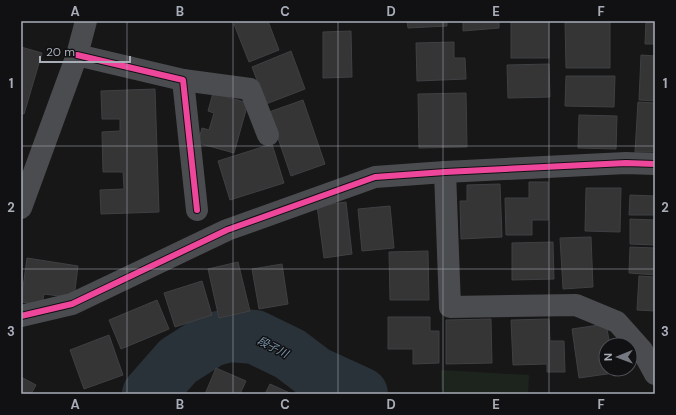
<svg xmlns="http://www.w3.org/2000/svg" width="676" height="415" font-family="'DM Sans','Noto Sans JP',sans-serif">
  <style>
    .green { fill: #1d241e }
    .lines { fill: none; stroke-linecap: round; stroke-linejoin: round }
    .river { stroke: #2a3239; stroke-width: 54 }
    .building { fill: #353536; stroke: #3f4043 }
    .minor { stroke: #4b4c50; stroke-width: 22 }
    .cycleway-casing { stroke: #111113; stroke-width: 8 }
    .cycleway { stroke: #ed469a; stroke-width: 6 }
    .grid { fill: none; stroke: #a8adb8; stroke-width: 1; stroke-opacity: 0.55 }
    .labels { text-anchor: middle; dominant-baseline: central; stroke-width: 3; stroke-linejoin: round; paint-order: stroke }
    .water-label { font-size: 11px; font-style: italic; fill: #7f9bb3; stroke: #111113 }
    .neatline { fill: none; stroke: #a8adb8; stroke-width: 1.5 }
    .grid-label { font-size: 13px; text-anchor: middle; font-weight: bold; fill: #a8adb8 }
  </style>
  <rect width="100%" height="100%" fill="#171717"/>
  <path class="green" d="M441,370L529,375L528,394H446L441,389Z"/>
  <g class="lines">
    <path class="river" d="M149,394L178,361L211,340L230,335L255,337L290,354L315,373L361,394"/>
  </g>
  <g class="building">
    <path d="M240,21H268L279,50L249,62L234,24Z"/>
    <path d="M407,21H447V26L408,28Z"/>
    <path d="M463,21H499V28L463,31Z"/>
    <rect x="511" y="21" width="38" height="37"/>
    <path d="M565,21H610V68H566Z"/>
    <path d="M646,21H655V44H645Z"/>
    <path d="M351,31L352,77L323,78V32Z"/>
    <path d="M454,42V58H465L466,79L417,81L416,43Z"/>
    <path d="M21,47L42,53L24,114L21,113Z"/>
    <path d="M291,51L305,89L266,104L252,67Z"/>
    <path d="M641,55L655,56V101L639,100Z"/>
    <path d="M549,64L550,97L508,98L507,65Z"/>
    <path d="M566,76H615L614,107L565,106Z"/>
    <path d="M155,89L159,212L101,214L100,190L124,189L123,172H103L102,132L120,131V119H102L101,91Z"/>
    <path d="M213,93L248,103L234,153L198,143L202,128L209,130L214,113L208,111Z"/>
    <path d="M466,93L467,147L419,148L418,94Z"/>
    <path d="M303,100L325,164L291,176L269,112Z"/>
    <path d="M638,102L655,103V152H635Z"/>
    <path d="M579,115L617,116L616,149L578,148Z"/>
    <path d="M272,144L284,183L230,200L218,161Z"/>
    <path d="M529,182H548V220H532V235H506L505,198H529Z"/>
    <path d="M500,184L502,237L461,239L460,201H467V185Z"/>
    <path d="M586,188H621L620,232L585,231Z"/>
    <path d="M630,195L655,196V215H629Z"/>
    <path d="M346,202L352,254L324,258L317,206Z"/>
    <path d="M390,206L394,248L362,251L358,209Z"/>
    <path d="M630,219L655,220V245L630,244Z"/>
    <path d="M591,237L593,287L563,289L560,238Z"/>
    <path d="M553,242L554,279L512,280V243Z"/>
    <path d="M630,247L655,248V275L629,273Z"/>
    <path d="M428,251L429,300H390L389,252Z"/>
    <path d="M27,258L78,266L74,298L44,294L42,305L21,302Z"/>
    <path d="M238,262L250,311L219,318L208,269Z"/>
    <path d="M282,264L288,304L259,309L252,269Z"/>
    <path d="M639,276L655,277V311L637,310Z"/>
    <path d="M202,281L212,315L175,327L164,293Z"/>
    <path d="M157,300L169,329L121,349L109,320Z"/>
    <path d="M388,317H430V331H439V363L413,364V349H388Z"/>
    <path d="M491,319L492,363L446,364V320Z"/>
    <path d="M549,319L550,341H564L565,372H547V364L513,365L511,320Z"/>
    <path d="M606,324L610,345H606V369H614V373L579,378L572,329Z"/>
    <path d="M109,335L123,375L84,389L70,350Z"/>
    <path d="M216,368L246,381L240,394H205Z"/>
    <path d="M21,377L36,385L31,394H21Z"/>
    <path d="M270,384L292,394H265Z"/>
  </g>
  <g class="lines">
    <g class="minor">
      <path d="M77,55L183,80L197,210"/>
      <path d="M183,80L250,89L268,135"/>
      <path d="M445,172L450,307L576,305L617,322L642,350L655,374"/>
      <path d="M21,208L77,55L86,21"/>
      <path d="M21,316L72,304L227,230L375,177L445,172L626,163L655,164"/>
    </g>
    <g class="cycleway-casing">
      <g id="cycleway">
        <path d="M77,55L183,80L197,210"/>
        <path d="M21,316L72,304L227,230L375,177L445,172L626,163L655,164"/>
      </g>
    </g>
    <use href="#cycleway" class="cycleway"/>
  </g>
  <path class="grid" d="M127,21V394M233,21V394M338,21V394M443,21V394M549,21V394M21,146H655M21,269H655"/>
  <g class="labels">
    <g class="water-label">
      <text transform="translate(273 347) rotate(27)">段子川</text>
    </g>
  </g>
  <rect width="676" height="415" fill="none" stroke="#111113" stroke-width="44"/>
  <g transform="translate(618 357) rotate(269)"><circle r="19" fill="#111113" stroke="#4d4f55"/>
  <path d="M0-3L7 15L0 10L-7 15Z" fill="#757880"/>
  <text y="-6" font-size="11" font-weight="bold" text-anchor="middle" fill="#a8adb8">N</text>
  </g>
  <path d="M40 56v6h90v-6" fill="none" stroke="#a8adb8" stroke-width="2"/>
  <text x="46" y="56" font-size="12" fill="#a8adb8" stroke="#111113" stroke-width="3" paint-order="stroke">20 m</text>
  <rect x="22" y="22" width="632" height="371" class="neatline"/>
  <g class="grid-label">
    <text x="75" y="16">A</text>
    <text x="180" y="16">B</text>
    <text x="285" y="16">C</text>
    <text x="391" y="16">D</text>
    <text x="496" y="16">E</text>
    <text x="601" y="16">F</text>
    <text x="11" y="88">1</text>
    <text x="665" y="88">1</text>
    <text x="11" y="212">2</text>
    <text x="665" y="212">2</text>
    <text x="11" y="336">3</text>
    <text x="665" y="336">3</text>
    <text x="75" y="409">A</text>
    <text x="180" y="409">B</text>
    <text x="285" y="409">C</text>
    <text x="391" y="409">D</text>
    <text x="496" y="409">E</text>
    <text x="601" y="409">F</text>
  </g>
</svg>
